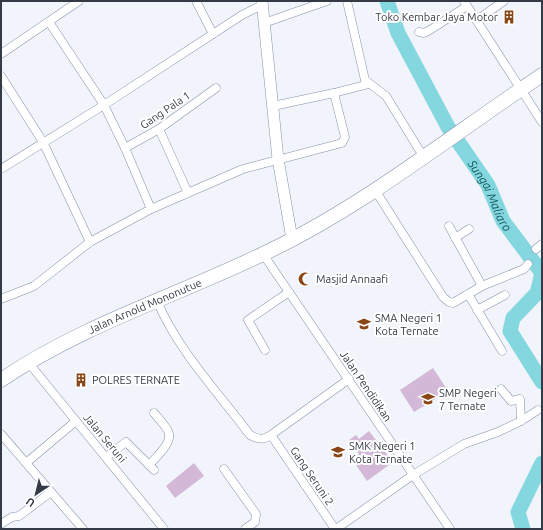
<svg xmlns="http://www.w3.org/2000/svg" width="543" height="530" font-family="Ubuntu,sans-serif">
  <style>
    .grass { fill: #d3b9d7 }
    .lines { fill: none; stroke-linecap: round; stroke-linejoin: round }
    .river { stroke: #85d7df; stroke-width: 15 }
    .street-casing { stroke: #8190ab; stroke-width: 9 }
    .secondary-casing { stroke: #8190ab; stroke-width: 12 }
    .highway-casing { stroke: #8190ab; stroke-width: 15 }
    .street { stroke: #fff; stroke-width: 8 }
    .secondary { stroke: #fff; stroke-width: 11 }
    .highway { stroke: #fff; stroke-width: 14 }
    .labels { text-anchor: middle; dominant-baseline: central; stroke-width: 4; stroke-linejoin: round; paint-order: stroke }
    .poi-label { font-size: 11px; fill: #343a46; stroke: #fff; text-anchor: start }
    .street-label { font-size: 11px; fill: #343a46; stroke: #fff }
    .water-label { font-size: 12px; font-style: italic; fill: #10585e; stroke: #fff }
  </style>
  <rect width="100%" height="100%" fill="#f1f4fa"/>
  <g class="grass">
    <path d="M433,368L448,391L414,412L400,390Z"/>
    <path d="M369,431L393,462L367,481L352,459L359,454L349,440L356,435L359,439Z"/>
    <path d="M194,463L204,476L175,498L166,486Z"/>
  </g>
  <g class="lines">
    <g class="river">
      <path id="s1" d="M387,1L398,33L448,127L488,185L503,221L542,273L537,293L513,318L510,331L542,382"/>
      <path d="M523,529L518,512L542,463"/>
    </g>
    <g class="street-casing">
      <g id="street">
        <path d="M196,1L213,34"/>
        <path d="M347,1L365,80L386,96L423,156"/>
        <path d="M464,1L542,122"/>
        <path d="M477,20L504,1"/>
        <path d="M49,22L104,105L125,148L151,209L243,169L342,143L345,137L334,93"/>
        <path d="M264,23L327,1"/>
        <path d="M419,32L424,33L430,30L467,6"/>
        <path d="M1,54L79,1"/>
        <path d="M1,76L43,142L90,242L151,209"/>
        <path d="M273,106L334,93L369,84"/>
        <path d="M159,129L188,193"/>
        <path d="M125,148L159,129L216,88"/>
        <path d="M1,169L104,105L242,15L262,5"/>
        <path d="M375,190L443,297L449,302L453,303L482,286L524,269L528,264"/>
        <path d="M449,226L482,286"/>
        <path d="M455,238L469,229"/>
        <path d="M536,249L542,244"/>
        <path d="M263,254L450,529"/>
        <path d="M468,294L502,351"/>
        <path d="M1,299L34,286L90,242"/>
        <path d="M157,301C179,352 217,391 250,435C259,440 263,440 271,435L349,379"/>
        <path d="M477,310L505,295"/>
        <path d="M265,350L248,320L289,292"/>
        <path d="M28,362L164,529"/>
        <path d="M501,389L511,401L520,399L521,421"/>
        <path d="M1,434L83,529"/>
        <path d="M271,435L335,529"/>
        <path d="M106,457L126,442L154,470"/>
        <path d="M26,463L76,421"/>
        <path d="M149,465C156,457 174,442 168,431C165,425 159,419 154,413"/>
        <path d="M224,469L256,514L255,522L245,529"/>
        <path d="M1,524L12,517L19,516L51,492"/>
        <path d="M336,529L413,475L464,444L498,432L521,421L538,410"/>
      </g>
    </g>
    <g class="secondary-casing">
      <path id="secondary" d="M262,1L278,159L292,239"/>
    </g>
    <g class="highway-casing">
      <g id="highway">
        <path id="s2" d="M1,380C82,325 176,296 263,254C363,207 450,136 542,75"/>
      </g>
    </g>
    <use href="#street" class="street"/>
    <use href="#secondary" class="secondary"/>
    <use href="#highway" class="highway"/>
  </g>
  <defs>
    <g id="building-bare" transform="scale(1.08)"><path d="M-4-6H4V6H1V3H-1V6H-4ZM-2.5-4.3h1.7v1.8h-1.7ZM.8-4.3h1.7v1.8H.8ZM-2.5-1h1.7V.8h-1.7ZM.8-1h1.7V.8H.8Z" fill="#894717" stroke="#fff" stroke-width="2.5" paint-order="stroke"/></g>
    <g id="mosque-bare" transform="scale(1.08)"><path d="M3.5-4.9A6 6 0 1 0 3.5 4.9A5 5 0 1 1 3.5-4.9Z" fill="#894717" stroke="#fff" stroke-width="2.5" paint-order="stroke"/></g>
    <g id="school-bare" transform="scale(1.08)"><path d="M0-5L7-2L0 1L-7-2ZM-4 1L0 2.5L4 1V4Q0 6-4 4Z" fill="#894717" stroke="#fff" stroke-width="2.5" paint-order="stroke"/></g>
  </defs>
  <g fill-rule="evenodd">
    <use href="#building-bare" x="509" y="17"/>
    <use href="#mosque-bare" x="305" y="279"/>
    <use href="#school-bare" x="364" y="324"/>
    <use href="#building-bare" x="81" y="380"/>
    <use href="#school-bare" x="428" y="399"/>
    <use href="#school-bare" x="338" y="452"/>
  </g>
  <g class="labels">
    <g class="poi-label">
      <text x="498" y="17" text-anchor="end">Toko Kembar Jaya Motor</text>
      <text x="316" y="279">Masjid Annaafi</text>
      <text x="375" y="318">SMA Negeri 1<tspan x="375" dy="13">Kota Ternate</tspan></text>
      <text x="92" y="380">POLRES TERNATE</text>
      <text x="439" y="393">SMP Negeri<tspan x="439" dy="13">7 Ternate</tspan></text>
      <text x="349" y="446">SMK Negeri 1<tspan x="349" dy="13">Kota Ternate</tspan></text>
    </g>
    <g class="street-label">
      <text transform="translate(165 110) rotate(-34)">Gang Pala 1</text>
      <text stroke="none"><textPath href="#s2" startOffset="162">Jalan Arnold Mononutue</textPath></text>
      <text transform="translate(366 386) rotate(56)">Jalan Pendidikan</text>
      <text transform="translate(105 438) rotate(50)">Jalan Seruni</text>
      <text transform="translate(312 476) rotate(56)">Gang Seruni 2</text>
    </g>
    <g class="water-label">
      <text stroke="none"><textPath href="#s1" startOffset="221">Sungai Maliaro</textPath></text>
    </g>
  </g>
  <rect width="543" height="530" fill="none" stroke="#343a46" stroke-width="4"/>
  <g transform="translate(36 494) rotate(215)" stroke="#ffffff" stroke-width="3" paint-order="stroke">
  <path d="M0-3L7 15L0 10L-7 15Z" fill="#343a46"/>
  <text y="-6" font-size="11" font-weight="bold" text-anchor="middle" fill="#343a46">U</text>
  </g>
</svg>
